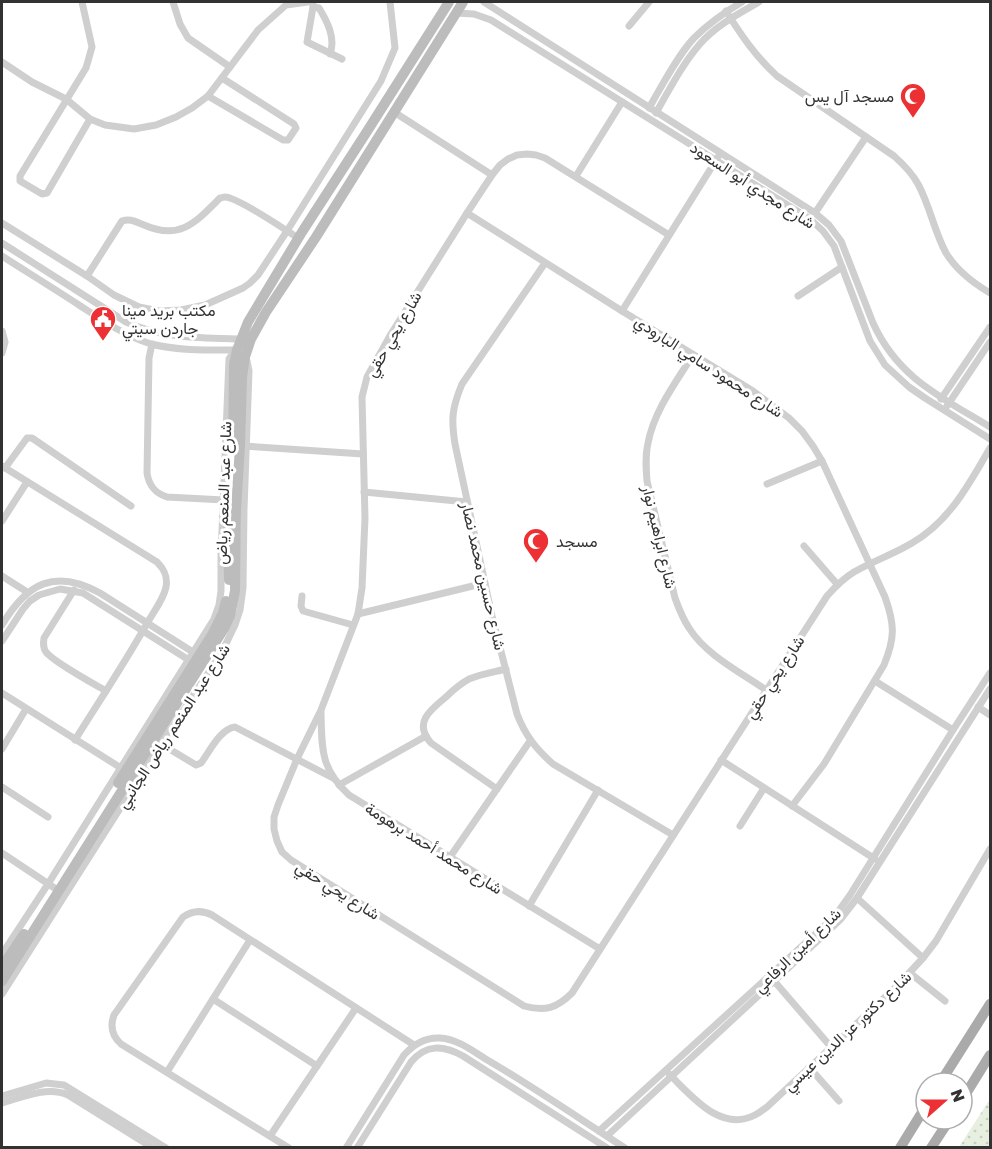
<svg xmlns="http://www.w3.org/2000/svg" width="992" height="1149" font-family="'Golos Text',Vazirmatn,sans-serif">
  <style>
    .grass { fill: url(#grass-dots) }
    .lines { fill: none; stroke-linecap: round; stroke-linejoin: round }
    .street { stroke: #cfcfcf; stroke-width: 7 }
    .secondary { stroke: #bcbcbc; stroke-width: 10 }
    .primary { stroke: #aaa; stroke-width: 10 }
    .labels { text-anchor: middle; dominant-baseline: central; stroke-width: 6; stroke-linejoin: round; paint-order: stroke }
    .poi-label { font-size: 16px; fill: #323232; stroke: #fff; text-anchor: start }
    .street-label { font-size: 16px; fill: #323232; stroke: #fff }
  </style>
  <defs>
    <pattern id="grass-dots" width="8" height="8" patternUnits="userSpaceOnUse" patternTransform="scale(1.5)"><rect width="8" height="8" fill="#e7efe0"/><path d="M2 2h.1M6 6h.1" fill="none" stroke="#c7cdc1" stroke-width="1.8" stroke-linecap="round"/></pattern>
  </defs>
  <rect width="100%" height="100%" fill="#fff"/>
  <path class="grass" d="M990,1099V1147H959Z"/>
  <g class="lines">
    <g class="street">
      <path d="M82,2L92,47L86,68L20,176V181L42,194L47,193L90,119"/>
      <path d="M173,2L180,24L188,38L230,67"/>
      <path d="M313,2V7L307,42L342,59"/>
      <path d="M484,2L815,213L829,225L841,241L873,323C898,378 941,397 990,427"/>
      <path d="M313,7L319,8C327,21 336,38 330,54"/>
      <path d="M726,11C741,35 756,57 777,76L894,156C903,164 912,173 918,184C930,206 934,231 946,253C957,271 973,283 990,293"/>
      <path d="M456,13L474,14L491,20L810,219L823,231L834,246L870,341L885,365L909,387L925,398L990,439"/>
      <path d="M629,26L649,2"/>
      <path d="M2,62L32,82L66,99L90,119L105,125L134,129L156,125L176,117L192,108L208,96L258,30L286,5L308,2"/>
      <path d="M208,96L283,140H288L296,128L294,124L222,78"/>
      <path d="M649,108C661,87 678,55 694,38C709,23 725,12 742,2"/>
      <path d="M394,112L492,175"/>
      <path d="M656,113C669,90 682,65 699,45C715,26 738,14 759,2"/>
      <path d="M576,176L622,102"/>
      <path d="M467,213L622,311L753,391L789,418L802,431L813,446L822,461L885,597C895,625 895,638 884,665L824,764L792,806"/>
      <path d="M815,213L866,137"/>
      <path d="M2,223L87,276L114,295L139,307L159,311L181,310L205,305L243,288L250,283L258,275L287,231L381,81L395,48L390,2"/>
      <path d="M669,235L545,158L536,155L527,154L517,155L508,159L500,165L492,175L467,213L391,334L367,377L362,397L365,518L362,588L358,614L321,710L297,759L278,805L274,817V829L277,841L282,852L291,860L524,1006C545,1012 557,1008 572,993L827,596C835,587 844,578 854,572C873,561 894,554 912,543C950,521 969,484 990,448"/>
      <path d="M2,243L126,322C163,339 203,338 242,339"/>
      <path d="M2,256C27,272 53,288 79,305C102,320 125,336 151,344C179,351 210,350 238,350"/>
      <path d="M545,263L462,384C452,408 451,419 455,444L492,616L517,714C525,735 536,749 553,764L673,835"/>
      <path d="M87,276L122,221C130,218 136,222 144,225C180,241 196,222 220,198C222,198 223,197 225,197C236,197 286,230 298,238"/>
      <path d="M798,296L842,267"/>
      <path d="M622,311L718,157"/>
      <path d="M2,331L5,342L2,353"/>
      <path d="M152,344L149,358L147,473C149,486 155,493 167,497L224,500"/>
      <path d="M693,355C676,382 654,411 648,443C645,456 646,468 647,481L675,598C679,609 683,619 689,628C706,655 740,672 766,690"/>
      <path d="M941,399L990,327"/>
      <path d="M947,406L990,342"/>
      <path d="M243,446L363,454"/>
      <path d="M2,466L157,562C164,569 168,576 166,587C164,598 155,610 149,620C126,661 100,700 75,740"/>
      <path d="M5,468L27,438H32L131,506"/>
      <path d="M767,484L822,461"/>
      <path d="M364,492L467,502"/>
      <path d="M2,521L27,482"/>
      <path d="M804,546L837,584"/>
      <path d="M2,576L27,592"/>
      <path d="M74,590L44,638C43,644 43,648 46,652C52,661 94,684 106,691"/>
      <path d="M302,596L301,606L303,611L353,625"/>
      <path d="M358,614L485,583"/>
      <path d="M2,625C27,583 55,568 100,593L196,654"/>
      <path d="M2,641L23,609L30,601L39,595L60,589L83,593L192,662"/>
      <path d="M875,681L953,730"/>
      <path d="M2,693L121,768"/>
      <path d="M978,707L990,715"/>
      <path d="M321,712C322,749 320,768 349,795L600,949"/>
      <path d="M161,744L196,765L201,763C210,751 220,729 235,727L333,778"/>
      <path d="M2,749L26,709"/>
      <path d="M721,760L875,859"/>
      <path d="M339,785L426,736"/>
      <path d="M2,787L48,817"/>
      <path d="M497,789L431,743C413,723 430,710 446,697C453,690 460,684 469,679C481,674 494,672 506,669"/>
      <path d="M740,826L764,788"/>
      <path d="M2,853L62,893"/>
      <path d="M450,857L530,741"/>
      <path d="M857,898L923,958"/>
      <path d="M529,906L598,790"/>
      <path d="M2,954L48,884L214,619L219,605L221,591V556L229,359L233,353L236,351"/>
      <path d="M910,973L945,1001"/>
      <path d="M775,982L831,1047"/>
      <path d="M2,994L161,744L221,654L235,625L240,610L243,588L244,509L249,371L247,361"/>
      <path d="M213,999L317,1066"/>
      <path d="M809,1067L839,1101"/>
      <path d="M167,1072L250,940"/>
      <path d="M669,1074C691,1095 720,1133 755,1115C759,1113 763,1110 767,1107L898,985L923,958L936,941L990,849"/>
      <path d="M2,1096L46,1083L64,1085L166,1148"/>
      <path d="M2,1103C23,1097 47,1086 68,1095L153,1148"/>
      <path d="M599,1131L835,916L850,895L953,730L990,673"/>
      <path d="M270,1136L356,1008"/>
      <path d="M607,1136L840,920L857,898L990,689"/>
      <path d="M289,1148L121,1044C112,1036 110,1026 114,1015L183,917C193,910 202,910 212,915L414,1045"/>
      <path d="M346,1148L404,1055C413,1045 425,1037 440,1038C458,1039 474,1052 489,1061C535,1088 580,1119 625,1148"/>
      <path d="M357,1148L411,1062C426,1044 443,1045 463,1056L607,1148"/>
    </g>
    <g class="secondary">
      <path d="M233,451L234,365L237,350L248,322L302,232L366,133L449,2"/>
      <path d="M228,529L229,580"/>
      <path d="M118,783L212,635L223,613L226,601"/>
      <path d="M2,967L24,934"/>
      <path d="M2,981L225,627L230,616L235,591L236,510L240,446L242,377L245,357L251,339L266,312L316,237L463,2"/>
    </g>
    <g class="primary">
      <path d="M940,1083L990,1004"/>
      <path d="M962,1100L990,1055"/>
      <path d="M900,1148L926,1106"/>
      <path d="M931,1148L950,1119"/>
    </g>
  </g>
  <defs>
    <g id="mosque-pin" transform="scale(1.35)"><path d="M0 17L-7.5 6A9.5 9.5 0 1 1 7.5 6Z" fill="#ec3033" stroke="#fff"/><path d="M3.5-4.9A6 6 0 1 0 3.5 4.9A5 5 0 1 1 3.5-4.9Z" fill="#fff"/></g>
    <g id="civic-pin" transform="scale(1.35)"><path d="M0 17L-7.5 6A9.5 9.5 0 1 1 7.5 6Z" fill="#ec3033" stroke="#fff"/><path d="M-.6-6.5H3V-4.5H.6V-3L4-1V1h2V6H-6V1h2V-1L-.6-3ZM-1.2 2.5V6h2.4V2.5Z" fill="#fff"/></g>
  </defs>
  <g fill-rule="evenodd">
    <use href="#mosque-pin" x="913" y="96"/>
    <use href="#civic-pin" x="103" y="319"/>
    <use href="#mosque-pin" x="536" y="541"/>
  </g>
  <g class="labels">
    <g class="poi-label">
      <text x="894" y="96" text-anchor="end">مسجد آل يس</text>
      <text x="122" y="310">مكتب بريد مينا<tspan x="122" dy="18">جاردن سيتي</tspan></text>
      <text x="556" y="541">مسجد</text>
    </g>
    <g class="street-label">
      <text transform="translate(753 185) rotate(33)">شارع مجدي أبو السعود</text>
      <text transform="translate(393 334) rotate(-60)">شارع يحي حقي</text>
      <text transform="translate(709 366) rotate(33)">شارع محمود سامي البارودي</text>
      <text transform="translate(223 493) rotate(-88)">شارع عبد المنعم رياض</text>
      <text transform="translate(660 537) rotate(77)">شارع ابراهيم نوار</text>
      <text transform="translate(484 576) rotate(77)">شارع حسين محمد نصار</text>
      <text transform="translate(774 677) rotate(-57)">شارع يحي حقي</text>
      <text transform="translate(173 726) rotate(-57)">شارع عبد المنعم رياض الجانبي</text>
      <text transform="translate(434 848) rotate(32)">شارع محمد أحمد برهومة</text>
      <text transform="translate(338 890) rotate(32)">شارع يحي حقي</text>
      <text transform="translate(797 950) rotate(-44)">شارع أمين الرفاعي</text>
      <text transform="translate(847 1031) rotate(-43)">شارع دكتور عز الدين عيسي</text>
    </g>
  </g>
  <rect width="992" height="1149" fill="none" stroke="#323232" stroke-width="6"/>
  <g transform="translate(944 1101) rotate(69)"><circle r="28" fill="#ffffff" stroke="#adadad" stroke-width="1.5"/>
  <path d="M0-4.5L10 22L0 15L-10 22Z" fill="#ec3033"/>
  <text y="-9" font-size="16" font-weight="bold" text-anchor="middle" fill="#323232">N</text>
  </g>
</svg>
